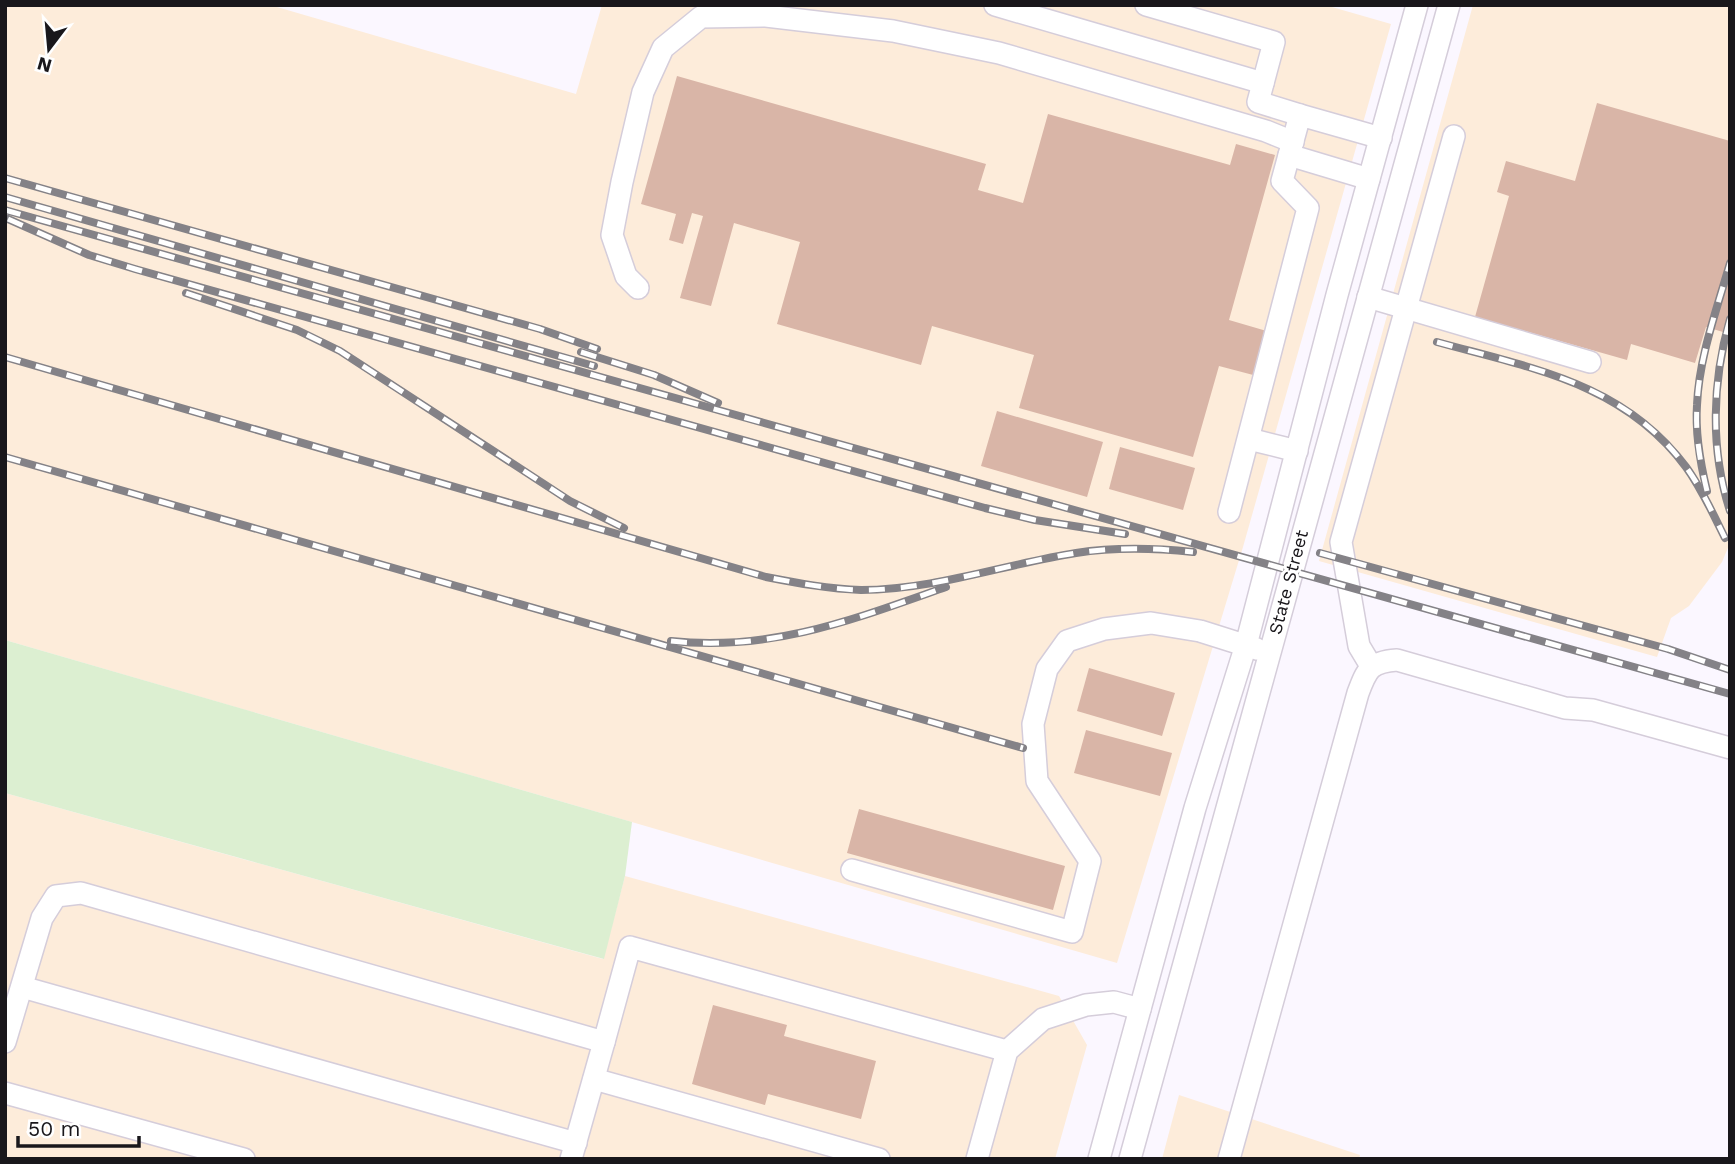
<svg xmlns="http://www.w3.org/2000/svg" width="1735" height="1164" font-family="'Work Sans',sans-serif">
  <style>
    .industrial { fill: #fdecda }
    .green { fill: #dcefd1 }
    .building { fill: #d9b5a7 }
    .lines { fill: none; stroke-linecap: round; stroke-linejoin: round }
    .minor-casing { stroke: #d5cdda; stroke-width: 24 }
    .minor { stroke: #fff; stroke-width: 21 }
    .rail-casing { stroke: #848287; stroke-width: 8 }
    .rail { stroke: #fff; stroke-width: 5; stroke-dasharray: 16; stroke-linecap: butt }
    .labels { text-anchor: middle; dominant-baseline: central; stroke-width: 6; stroke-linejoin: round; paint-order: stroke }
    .street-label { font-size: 18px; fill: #19171b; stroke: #fff }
  </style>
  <rect width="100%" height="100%" fill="#fbf7ff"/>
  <g class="industrial">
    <path d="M5,5H270L576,94L602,5H1325L1391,24L1243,547L1117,963L5,640Z"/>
    <path d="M1473,5H1730V543L1722,562L1689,606L1671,618L1657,657L1319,561Z"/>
    <path d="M5,793L603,959L625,876L1059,996L1087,1045L1055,1159H5Z"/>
    <path d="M1179,1095L1360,1155L1359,1159H1162Z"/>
  </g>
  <path class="green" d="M5,640L632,822L625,876L604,959L5,793Z"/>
  <g class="building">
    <path d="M677,76L986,164L978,190L1023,203L1048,114L1230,165L1236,144L1275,155L1229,320L1270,332L1257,376L1219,366L1193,457L1019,408L1034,355L932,326L921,365L777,324L800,242L734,223L711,306L680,298L703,216L692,213L683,244L669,240L676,214L641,204Z"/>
    <path d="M1597,103L1730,141V334L1706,327L1695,363L1631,344L1627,360L1475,317L1509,196L1497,192L1506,161L1575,181Z"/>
    <path d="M997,411L1103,442L1087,497L981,466Z"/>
    <path d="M1120,447L1195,468L1183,510L1109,489Z"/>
    <path d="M1089,668L1175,693L1162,736L1077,711Z"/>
    <path d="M1086,730L1172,753L1160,796L1074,773Z"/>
    <path d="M859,809L1065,866L1053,910L847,853Z"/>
    <path d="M713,1005L787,1025L784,1036L876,1061L861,1119L768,1094L765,1105L692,1084Z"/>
  </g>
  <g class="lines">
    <g class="minor-casing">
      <g id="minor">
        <path d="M995,5L1263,83"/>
        <path d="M1146,5L1274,42L1258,102L1300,115"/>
        <path d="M1289,155L1369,179"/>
        <path d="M638,288L626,276L612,235L622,182L643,92L663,48L701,17L766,16L893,31L999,53L1266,131L1293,142"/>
        <path d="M1368,297L1590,362"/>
        <path d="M1249,439L1297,451"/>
        <path d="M1229,512L1308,208L1282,181L1300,115L1381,138"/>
        <path d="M1371,666L1359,646L1341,542L1454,136"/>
        <path d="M852,870L1072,932L1090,861L1037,781L1033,724L1047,669L1067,641L1104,629L1151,623L1200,631L1257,649"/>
        <path d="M22,987L576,1143"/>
        <path d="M5,1042L42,918L56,896L81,893L604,1042L630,947L1007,1051"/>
        <path d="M594,1079L879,1159"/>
        <path d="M5,1093L244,1159"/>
        <path d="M571,1159L604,1042"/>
        <path d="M977,1159L1007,1051L1043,1019L1086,1005L1114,1002L1140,1009"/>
        <path d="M1099,1159L1195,808L1246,645L1337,295L1417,5"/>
        <path d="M1130,1159L1449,5"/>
        <path d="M1229,1159L1358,693C1367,669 1370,662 1397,660L1565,708L1593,710L1730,748"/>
      </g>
    </g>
    <use href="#minor" class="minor"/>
    <g class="rail-casing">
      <g id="rail">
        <path d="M5,178L540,329L597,349"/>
        <path d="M5,197L594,366"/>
        <path d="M5,210L1730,694"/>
        <path d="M8,219L89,255L135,269L985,508L1035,520L1125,534"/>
        <path d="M186,293L297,330L340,351L570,501L624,528"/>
        <path d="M1730,319C1712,382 1710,449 1730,511"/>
        <path d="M1437,342C1531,368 1624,383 1686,467C1702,489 1713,514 1725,538"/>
        <path d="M581,352L654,375L718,403"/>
        <path d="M5,357L766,577C797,583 829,589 861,590C934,590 1005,564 1076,553C1115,547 1154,548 1193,552"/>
        <path d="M5,457L1023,748"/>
        <path d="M1707,491C1700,462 1695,434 1697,405C1699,357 1717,309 1730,263"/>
        <path d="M1320,553L1668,649L1730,670"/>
        <path d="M671,641C771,652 855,619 946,587"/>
      </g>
    </g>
    <use href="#rail" class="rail"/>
  </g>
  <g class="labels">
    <g class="street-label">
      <text transform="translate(1288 582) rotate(-75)">State Street</text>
    </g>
  </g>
  <rect width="1735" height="1164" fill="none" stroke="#19171b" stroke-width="14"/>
  <g transform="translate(49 49) rotate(196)" stroke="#ffffff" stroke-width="5" paint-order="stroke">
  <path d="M0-5L12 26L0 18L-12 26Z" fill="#19171b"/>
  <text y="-10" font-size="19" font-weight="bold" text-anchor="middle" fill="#19171b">N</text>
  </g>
  <path d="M18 1136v10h121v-10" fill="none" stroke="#19171b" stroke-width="3.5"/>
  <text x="28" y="1136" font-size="21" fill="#19171b" stroke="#ffffff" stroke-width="5" paint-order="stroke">50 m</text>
</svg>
